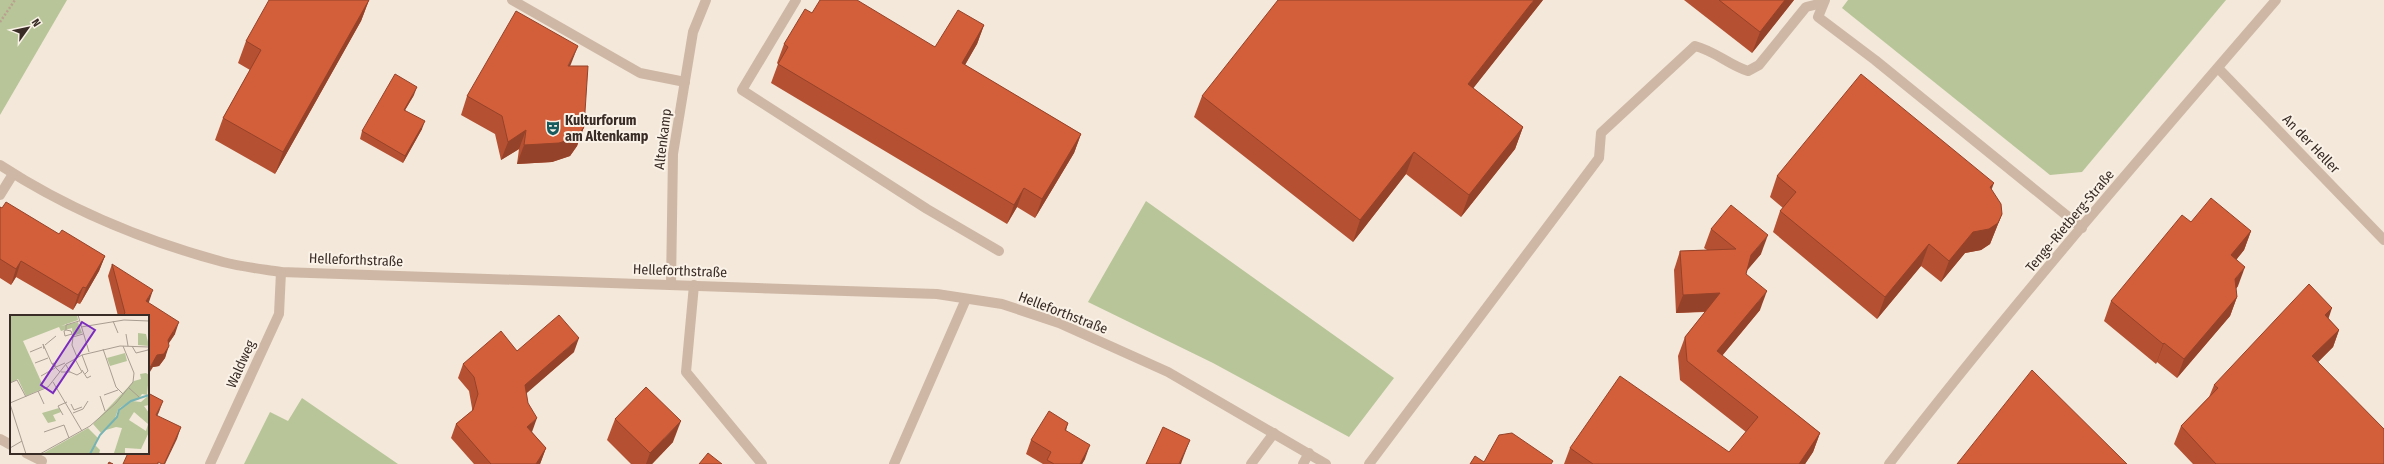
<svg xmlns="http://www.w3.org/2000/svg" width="2384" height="464" font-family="'Fira Sans Condensed',sans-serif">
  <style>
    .green { fill: #b7c599 }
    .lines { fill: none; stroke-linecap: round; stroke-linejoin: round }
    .path { stroke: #baa18f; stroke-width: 2.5; stroke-dasharray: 2 2; stroke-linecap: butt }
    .minor { stroke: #ceb7a5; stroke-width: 10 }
    .wall { fill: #b55132 }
    .shaded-wall { fill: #944229 }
    .building { fill: #d35e3a; stroke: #944229 }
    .labels { text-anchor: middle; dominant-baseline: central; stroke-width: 4; stroke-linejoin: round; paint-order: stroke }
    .poi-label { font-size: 14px; font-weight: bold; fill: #392c27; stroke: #fbf2e7; text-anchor: start }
    .street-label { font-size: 14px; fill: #392c27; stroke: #fbf2e7 }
    .inset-river { fill: none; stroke: #76b3b5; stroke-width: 2 }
    .inset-road { fill: none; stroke: #a99d92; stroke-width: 1 }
    .view { fill: #7b2cbf; fill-opacity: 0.15; stroke: #7b2cbf; stroke-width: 2 }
    .inset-edge { fill: none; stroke: #392c27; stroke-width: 2 }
  </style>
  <rect width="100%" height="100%" fill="#f4e8da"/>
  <g class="green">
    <path d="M0,0H67L0,115Z"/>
    <path d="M1848,0H2226L2082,172L2050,175L1842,8Z"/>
    <path d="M1146,201L1394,378L1349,437L1213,363L1088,302Z"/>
    <path d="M302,398L398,464H244L270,412L288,421Z"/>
  </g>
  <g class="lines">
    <path class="path" d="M0,22L15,0"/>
    <g class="minor">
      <path d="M512,0L640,73L685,82"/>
      <path d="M796,0L742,90L927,209L999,251"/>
      <path d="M1825,0L1818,17L1875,60L2082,228"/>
      <path d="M2218,68L2384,240"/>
      <path d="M0,165C69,210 145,241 223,262C242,267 262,269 281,272L937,294L1002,304L1059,323L1168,372L1326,464"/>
      <path d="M0,195L13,174"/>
      <path d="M671,285L673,154L693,32L706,0"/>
      <path d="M694,285L686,372L762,464"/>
      <path d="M0,439L11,445"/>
      <path d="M26,453L42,461"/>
      <path d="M210,464L279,314L281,272"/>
      <path d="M894,464L966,299"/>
      <path d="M1251,464L1274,433"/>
      <path d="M1303,464L1309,453"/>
      <path d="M1369,464L1599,158L1601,133L1695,46C1715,51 1729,65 1748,71L1759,65L1806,7L1823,3"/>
      <path d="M1889,464C2012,305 2145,152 2276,0"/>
    </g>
  </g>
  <g class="wall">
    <path d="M369,0L361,21L275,174L215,140L223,118L250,70L238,63L246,41Z"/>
    <path d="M1543,0L1473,88L1523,127L1515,149L1461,217L1406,174L1353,242L1194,117L1202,96Z"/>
    <path d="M1684,0H1794L1752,53Z"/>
    <path d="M812,13L935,47L984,25L977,44L965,65L1081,134L1074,153L1035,218L1017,207L1007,224L771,83L778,64L777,63L784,44Z"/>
    <path d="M570,66L584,127L577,146L570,156L552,162L517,164L519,149L501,160L495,134L461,115L467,96Z"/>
    <path d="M414,95L405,110L422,129L403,163L360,139L362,131Z"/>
    <path d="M1777,176L1991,190L2002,214L1990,244L1981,250L1965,253L1941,282L1921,266L1877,319L1773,232L1780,211L1783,208L1770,197Z"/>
    <path d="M0,207L105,256L99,271L80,304L77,303L73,310L16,277L11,285L0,278Z"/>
    <path d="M2191,222L2251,231L2244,250L2236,260L2238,286L2236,289L2237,297L2230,316L2177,378L2157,362L2156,364L2104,321L2111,301Z"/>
    <path d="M1711,229L1761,254L1747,270L1746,274L1760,310L1722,356L1820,433L1813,452L1805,464H1564L1570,448L1729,452L1746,432L1680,380L1678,356L1685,337L1705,312L1676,313L1674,270L1680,251L1707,250L1704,248Z"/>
    <path d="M112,264L148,302L175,334L168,344L165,358L159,366L153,367L148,316H118L108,276Z"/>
    <path d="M2328,318L2339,330L2333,347L2318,362L2384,464H2193L2174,444L2181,426L2209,397L2214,385Z"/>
    <path d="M574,352L526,393L532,432L546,448L540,464H474L451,438L456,424L472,411V408L469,391L458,378L463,364Z"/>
    <path d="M615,419L673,442L652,464H631L607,440Z"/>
    <path d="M1068,423L1066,431L1085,459L1082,464H1043L1026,454L1031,440Z"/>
  </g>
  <g class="shaded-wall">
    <path d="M369,0L361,21L275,174L283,152Z"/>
    <path d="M1534,0H1543L1460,105L1468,84Z"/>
    <path d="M1785,0H1794L1752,53L1760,32Z"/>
    <path d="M984,25L977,44L955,82L962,63Z"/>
    <path d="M578,46L571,64L562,85L568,66Z"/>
    <path d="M417,87L414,95L401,117L404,110Z"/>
    <path d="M425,121L422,129L403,163L405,156Z"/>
    <path d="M584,127L577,146L570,156L552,162L517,164L524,145Z"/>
    <path d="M1523,127L1515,149L1461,217L1469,195Z"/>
    <path d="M526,130L519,149L501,160L508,142Z"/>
    <path d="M1081,134L1074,153L1035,218L1042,199Z"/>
    <path d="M1414,152L1406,174L1353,242L1360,220Z"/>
    <path d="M1994,183L1986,204L1990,187Z"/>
    <path d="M1024,188L1017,207L1007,224L1014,205Z"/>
    <path d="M2002,214L1990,244L1981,250L1965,253L1941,282L1949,261L1973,232Z"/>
    <path d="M2251,231L2244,250L2224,275L2231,255Z"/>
    <path d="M1768,235L1761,254L1744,274L1751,255Z"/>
    <path d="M1929,244L1921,266L1877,319L1885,297Z"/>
    <path d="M105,256L99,271L80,304L86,288Z"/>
    <path d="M21,261L16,277L11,285L16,269Z"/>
    <path d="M2245,267L2238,286L2228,298L2235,279Z"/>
    <path d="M83,287L77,303L73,310L78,295Z"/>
    <path d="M153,290L149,302L141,312L146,301Z"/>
    <path d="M1767,291L1760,310L1710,370L1717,351Z"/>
    <path d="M1720,293L1713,311L1676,313L1683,295Z"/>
    <path d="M2237,297L2230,316L2177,378L2184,359Z"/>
    <path d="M2332,308L2326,326L2325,315Z"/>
    <path d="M179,322L175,334L163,352L168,340Z"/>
    <path d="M2339,330L2333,347L2306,374L2312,356Z"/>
    <path d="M579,338L574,352L520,399L525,385Z"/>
    <path d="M2164,343L2157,362L2156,364L2163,344Z"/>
    <path d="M169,346L165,358L159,366L153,367L148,375V371L157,355Z"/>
    <path d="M163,401L159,412L152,427L156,415Z"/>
    <path d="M537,418L532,432L527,427Z"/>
    <path d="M681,421L673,442L652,464H646L650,453Z"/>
    <path d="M181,427L177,439L165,464H164Z"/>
    <path d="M1820,433L1813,452L1805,464H1799Z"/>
    <path d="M1190,440L1182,461L1181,464H1179Z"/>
    <path d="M1090,445L1085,459L1082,464H1080Z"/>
    <path d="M546,448L540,464H536Z"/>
  </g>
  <g class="building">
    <path d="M269,0H369L283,152L223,118L261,50L246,41Z"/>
    <path d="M820,0H857L935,47L958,10L984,25L962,63L1081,134L1042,199L1024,188L1014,205L778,64L788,47L784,44L805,9L812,13Z"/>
    <path d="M1278,0H1534L1468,84L1523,127L1469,195L1414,152L1360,220L1202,96Z"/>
    <path d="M1719,0H1785L1760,32Z"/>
    <path d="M516,11L578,46L568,66H588L584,127L577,137L559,143L524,145L526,130L508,142L502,116L467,96Z"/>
    <path d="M395,74L417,87L404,110L425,121L405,156L362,131Z"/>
    <path d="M1861,74L1994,183L1990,187L2001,204L2002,214L1998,223L1989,229L1973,232L1949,261L1929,244L1885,297L1780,211L1796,192L1777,176Z"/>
    <path d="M2211,198L2251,231L2231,255L2245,267L2235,279L2237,297L2184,359L2164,343L2163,344L2111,301L2182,215L2191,222Z"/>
    <path d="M6,202L59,234L62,230L105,256L86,288L83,287L78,295L21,261L16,269L0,259V207L2,208Z"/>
    <path d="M1731,205L1768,235L1751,255L1746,274L1767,291L1717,351L1820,433L1799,464H1593L1570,448L1620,376L1729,452L1758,417L1687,361L1685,337L1720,293L1683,295L1680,251L1736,249L1711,229Z"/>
    <path d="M112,264L153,290L146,301L179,322L168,340L169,346L164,354L157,355L148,371V316H122L125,313Z"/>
    <path d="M2309,284L2332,308L2325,315L2339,330L2312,356L2384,429V464H2216L2181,426L2218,388L2214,385Z"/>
    <path d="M559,315L579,338L525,385L528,403L537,418L527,427L546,448L536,464H491L456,424L473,410L478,394L474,377L463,364L501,331L517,351Z"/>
    <path d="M2032,370L2127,464H1957Z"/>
    <path d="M646,387L681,421L650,453L615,419Z"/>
    <path d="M148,393L163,401L156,415L181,427L164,464H162L158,462V464H123L128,453H148Z"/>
    <path d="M1049,411L1068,423L1065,430L1090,445L1080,464H1054L1047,460L1051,452L1031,440Z"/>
    <path d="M1163,427L1190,440L1179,464H1146Z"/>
    <path d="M1512,433L1553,461L1551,464H1470L1475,456L1484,462L1499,435Z"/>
    <path d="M708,453L722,464H699Z"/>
    <path d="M109,462L113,464H108Z"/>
  </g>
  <defs>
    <g id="theatre-bare" transform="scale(1.2)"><path d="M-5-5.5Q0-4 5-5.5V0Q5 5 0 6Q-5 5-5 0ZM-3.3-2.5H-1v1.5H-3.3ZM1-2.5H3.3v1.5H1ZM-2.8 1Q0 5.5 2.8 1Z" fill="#185b5f" stroke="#fbf2e7" stroke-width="2.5" paint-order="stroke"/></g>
  </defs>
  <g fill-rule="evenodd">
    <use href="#theatre-bare" x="553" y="128"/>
  </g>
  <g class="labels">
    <g class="poi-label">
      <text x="565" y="120">Kulturforum<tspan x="565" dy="16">am Altenkamp</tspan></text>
    </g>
    <g class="street-label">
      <text transform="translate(663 139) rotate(-83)">Altenkamp</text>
      <text transform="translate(2311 144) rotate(46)">An der Heller</text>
      <text transform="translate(2070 221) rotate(-50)">Tenge-Rietberg-Straße</text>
      <text transform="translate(356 260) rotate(2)">Helleforthstraße</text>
      <text transform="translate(680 271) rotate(2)">Helleforthstraße</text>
      <text transform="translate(1063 313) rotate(21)">Helleforthstraße</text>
      <text transform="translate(241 364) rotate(-66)">Waldweg</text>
    </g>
  </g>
  <g transform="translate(10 315)">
    <rect width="139" height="139" fill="#f4e8da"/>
    <path d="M0,0H67L68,5L51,11L68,7L72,18L63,21L62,13L51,16L49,12L13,26L34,73L16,81L8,64L0,68ZM128,18L136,19L139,31L128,30ZM115,38L117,46L100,51L97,43ZM136,58L139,60L137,80L132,79L128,85L121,86L111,92L108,95L104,106L111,93L122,86L131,87L139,80V90L134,91L139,98V117L131,134L115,133V138H104L112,113L106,112L96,115L99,110L91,118L83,109L124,66L131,64L130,59ZM124,97L138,109L136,116L119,105ZM49,93L51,97L43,100L46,106L38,108L32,98ZM78,113L88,123L85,130L90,135L89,139H32Z" fill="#b7c599" fill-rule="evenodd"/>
    <path class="inset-river" d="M80,139L90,120L107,102L109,95L121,86L139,80"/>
    <path class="inset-road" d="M68,0L79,37M69,6L56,10V15L61,16L63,22L73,19M103,6L108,18M71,12L114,5L139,6M56,15L54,16L55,21L62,19M116,19L118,31M63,22L62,30L67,42M35,30L46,21M122,31L126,38L138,35L139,32M34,34L33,29L42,49L50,57M93,34L106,72L113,79M20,37L32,32M72,40L78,56L75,59M25,48L38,43M42,49L44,48L46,52L55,48M72,55L77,63L81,61M51,57H60L56,50M60,57L67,60L72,57L65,44M31,61L45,53M43,67L72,116M0,68L7,65L16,82M119,73L129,82M28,76L34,89M94,80L108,75M90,81L95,96M0,88L38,72L56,49L72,40L110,31L139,32M0,89L16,139M61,89L64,95L72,92M63,98L73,94L78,86M53,100L48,91L57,87M34,117L54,110L59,123M0,133L12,126M30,139L80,111L106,88L123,67L124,58L113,31"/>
    <path class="view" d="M72,7L85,15L43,78L31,70Z"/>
    <rect width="139" height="139" class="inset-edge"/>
  </g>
  <g transform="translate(28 28) rotate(57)" stroke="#fbf2e7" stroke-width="3" paint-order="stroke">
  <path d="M0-3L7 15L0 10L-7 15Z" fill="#392c27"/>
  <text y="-6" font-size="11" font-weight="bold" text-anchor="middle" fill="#392c27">N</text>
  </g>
</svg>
